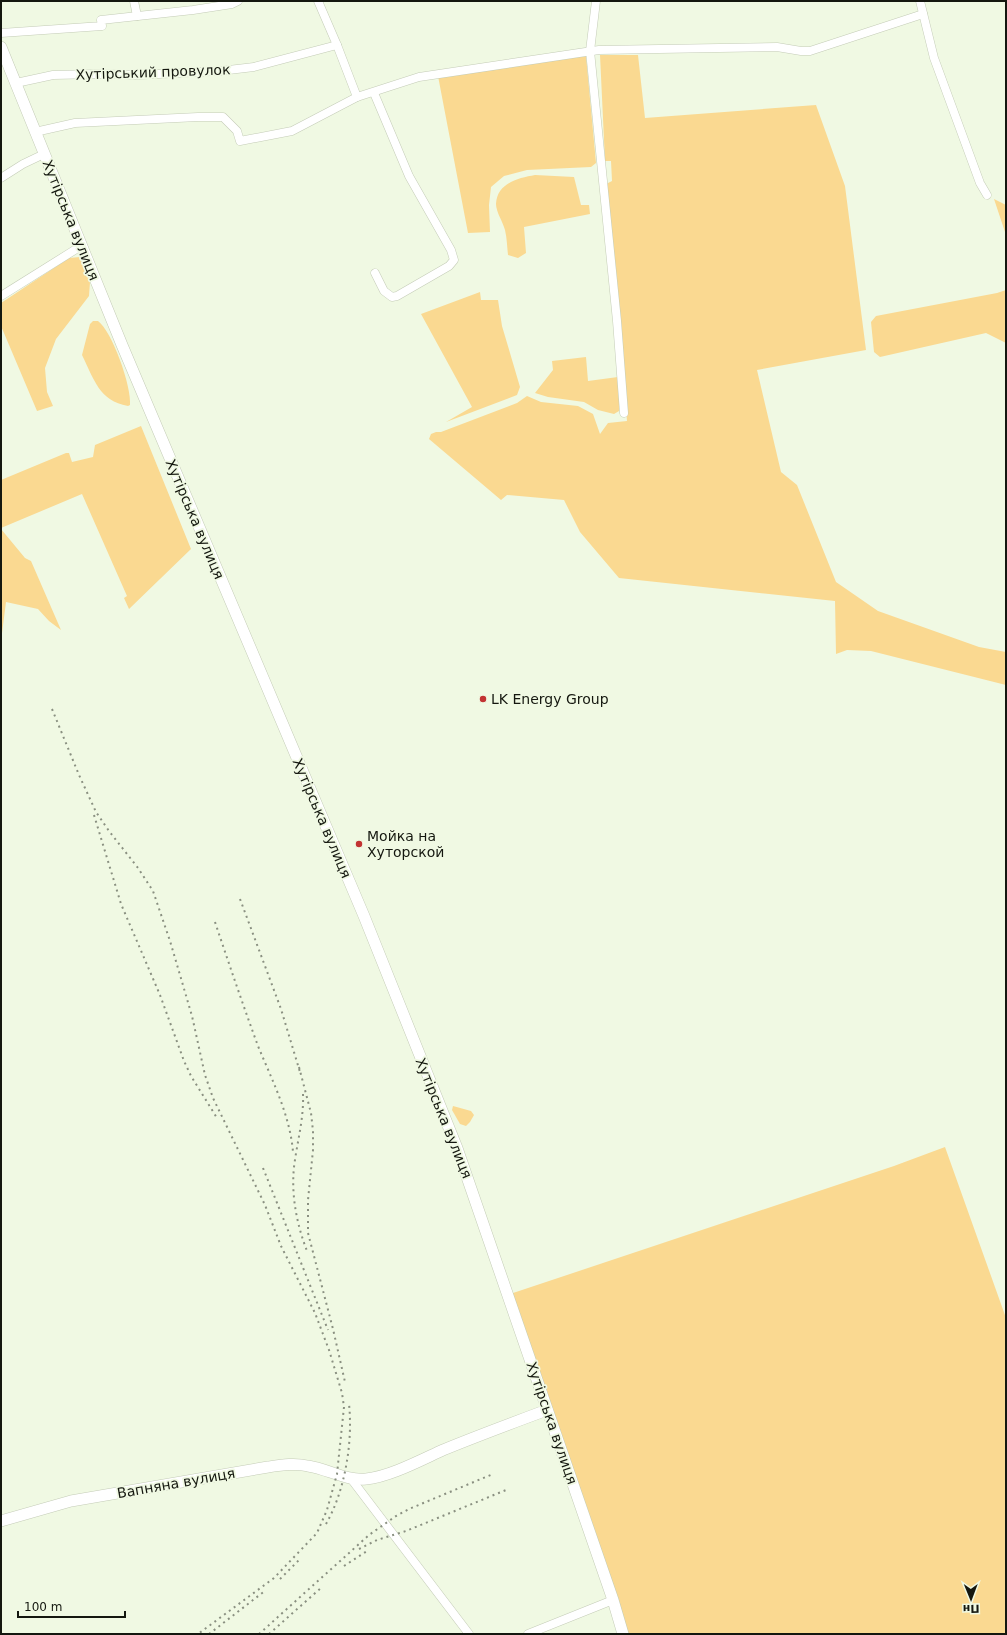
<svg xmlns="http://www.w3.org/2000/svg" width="1007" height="1635" font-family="'DejaVu Sans',sans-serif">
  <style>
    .green { fill: #fad991 }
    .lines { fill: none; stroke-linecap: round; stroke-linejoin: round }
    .street-casing { stroke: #c4ccb7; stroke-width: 9 }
    .secondary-casing { stroke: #c4ccb7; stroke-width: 12 }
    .street { stroke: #fff; stroke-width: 8 }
    .secondary { stroke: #fff; stroke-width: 11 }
    .rail { stroke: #8a9081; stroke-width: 2; stroke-dasharray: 2 4; stroke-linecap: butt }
    .poi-dot { fill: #c23332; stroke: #f0f9e3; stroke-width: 1.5 }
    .labels { text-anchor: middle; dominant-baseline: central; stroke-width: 3.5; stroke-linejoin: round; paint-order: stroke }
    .street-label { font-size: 14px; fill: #14170f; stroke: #f0f9e3 }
    .poi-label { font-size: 14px; fill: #14170f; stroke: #f0f9e3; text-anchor: start }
  </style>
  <rect width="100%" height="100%" fill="#f0f9e3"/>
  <g class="green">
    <path d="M600,55H638L645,118L816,105L845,186L866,350L757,370L781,472L797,485L836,582L878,611L979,647L1006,652V685L871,651L847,650L836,654L835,601L619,578L580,532L564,500L507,495L501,500L429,439L431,434L436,432H441L517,403L527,396L541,402L578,406L593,414L600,434L608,423L627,421L606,184L612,181L611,161H605Z"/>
    <path d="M586,56L596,163L591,167L527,170L504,176L491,187L489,205L490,232L468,233L438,76Z"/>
    <path d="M535,175L574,177L581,205H589L590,214L524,227L526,253L518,258L508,255C507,247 507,238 505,230C503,222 496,212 496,204C497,183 518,178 535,175Z"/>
    <path d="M994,199L1006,205V235Z"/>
    <path d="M80,257L90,282L89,296L56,339L45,368L47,392L53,406L37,411L1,326V303L69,258Z"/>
    <path d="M1006,290V343L986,333L880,357L874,352L871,322L876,316L997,293Z"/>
    <path d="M480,292L481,300H498L502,326L520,387L517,395L446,422L472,407L421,314Z"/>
    <path d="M93,321H98C112,331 132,387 130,405L128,406C99,401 94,379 82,355L90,324Z"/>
    <path d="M586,357L588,381L618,377L620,403L619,411L614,414L598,410L584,402L548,397L535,393L553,370L552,361Z"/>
    <path d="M141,426L191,549L129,609L124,598L127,596L82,494L1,528V480L66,453H69L72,462L93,457L95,445Z"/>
    <path d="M1,529L25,558L31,561L61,630L49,621L38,609L6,602L1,641Z"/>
    <path d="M453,1106L471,1111L474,1115L470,1122L466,1126L460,1124L452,1110Z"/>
    <path d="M945,1147L1006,1318V1634H624L510,1294L894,1166Z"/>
  </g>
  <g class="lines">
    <g class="street-casing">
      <g id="street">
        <path d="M134,1L137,16"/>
        <path d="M318,1L337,45L357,97"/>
        <path d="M596,1L590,51L617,321L624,413"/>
        <path d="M920,1L934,58L980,183L987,195"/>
        <path d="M1,33L102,26L101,20L193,10L232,4L238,1"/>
        <path d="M16,83L53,75L98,74L138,75L220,71L254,67L337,45"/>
        <path d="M374,93L409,176L451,250L454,260L449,266L397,296L392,297L384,291L375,273"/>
        <path d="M35,132L75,123L198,117H223L237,131L240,141L292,131L357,97L419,77L599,50L777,47L801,51H810L923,14"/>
        <path d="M1,178L23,164L44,154"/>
        <path d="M1,296L81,246"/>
        <path d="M352,1480L469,1634"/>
        <path d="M528,1634L613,1600"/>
      </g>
    </g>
    <g class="secondary-casing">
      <g id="secondary">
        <path d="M1,47L122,345L364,916L457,1148L613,1600L623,1634"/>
        <path d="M1,1521L71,1501L268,1467C282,1465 295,1463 308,1466C328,1469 346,1481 366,1479C389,1477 421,1460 443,1450C477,1436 512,1423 547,1410"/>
      </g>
    </g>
    <use href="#street" class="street"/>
    <use href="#secondary" class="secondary"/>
    <g class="rail">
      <path d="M52,709L79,775L96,812L109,831L138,868L153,891L170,941L192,1016L205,1075L213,1098L265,1205L281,1246L315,1313L329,1350L342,1393L344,1407L337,1474L327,1510L317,1533L274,1578L198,1634"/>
      <path d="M94,815L121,904L160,995L184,1061L191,1076L217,1118"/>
      <path d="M240,899L281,1009L300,1072"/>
      <path d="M215,922C229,964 243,1005 258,1046C272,1080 290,1115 293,1152"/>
      <path d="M299,1067L311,1113L313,1131V1150L308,1200V1233L333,1329L345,1382"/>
      <path d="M303,1094C304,1119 297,1142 294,1167C291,1196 297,1225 307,1251"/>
      <path d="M263,1168L328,1330"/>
      <path d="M326,1524C345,1491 353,1442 349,1404"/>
      <path d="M359,1549L377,1540L406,1531L506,1490"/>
      <path d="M344,1566L367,1551"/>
      <path d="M280,1579L300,1559"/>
      <path d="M209,1634L266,1590"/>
      <path d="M259,1634L369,1535L396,1516L409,1509L493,1474"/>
      <path d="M269,1634L322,1587"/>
    </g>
  </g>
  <g class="poi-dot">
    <circle cx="483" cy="699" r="4"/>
    <circle cx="359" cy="844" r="4"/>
  </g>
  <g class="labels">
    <g class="street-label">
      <text transform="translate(153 72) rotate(-2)">Хутірський провулок</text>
      <text transform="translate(71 220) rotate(68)">Хутірська вулиця</text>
      <text transform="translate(195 519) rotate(67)">Хутірська вулиця</text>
      <text transform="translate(322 818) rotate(67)">Хутірська вулиця</text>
      <text transform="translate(444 1118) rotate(68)">Хутірська вулиця</text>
      <text transform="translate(552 1423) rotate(71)">Хутірська вулиця</text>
      <text transform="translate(176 1483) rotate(-10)">Вапняна вулиця</text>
    </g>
    <g class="poi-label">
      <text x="491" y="699">LK Energy Group</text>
      <text x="367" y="836">Мойка на<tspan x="367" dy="16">Хуторской</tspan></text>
    </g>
  </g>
  <rect width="1007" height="1635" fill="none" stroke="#14170f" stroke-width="4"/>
  <g transform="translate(971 1599) rotate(179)" stroke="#f0f9e3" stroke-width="3" paint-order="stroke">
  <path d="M0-3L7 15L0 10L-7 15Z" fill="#14170f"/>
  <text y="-6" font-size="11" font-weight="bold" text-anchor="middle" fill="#14170f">Пн</text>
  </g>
  <path d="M18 1611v6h107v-6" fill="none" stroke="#14170f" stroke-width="2"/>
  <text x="24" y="1611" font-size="12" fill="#14170f" stroke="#f0f9e3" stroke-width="3" paint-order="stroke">100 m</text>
</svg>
